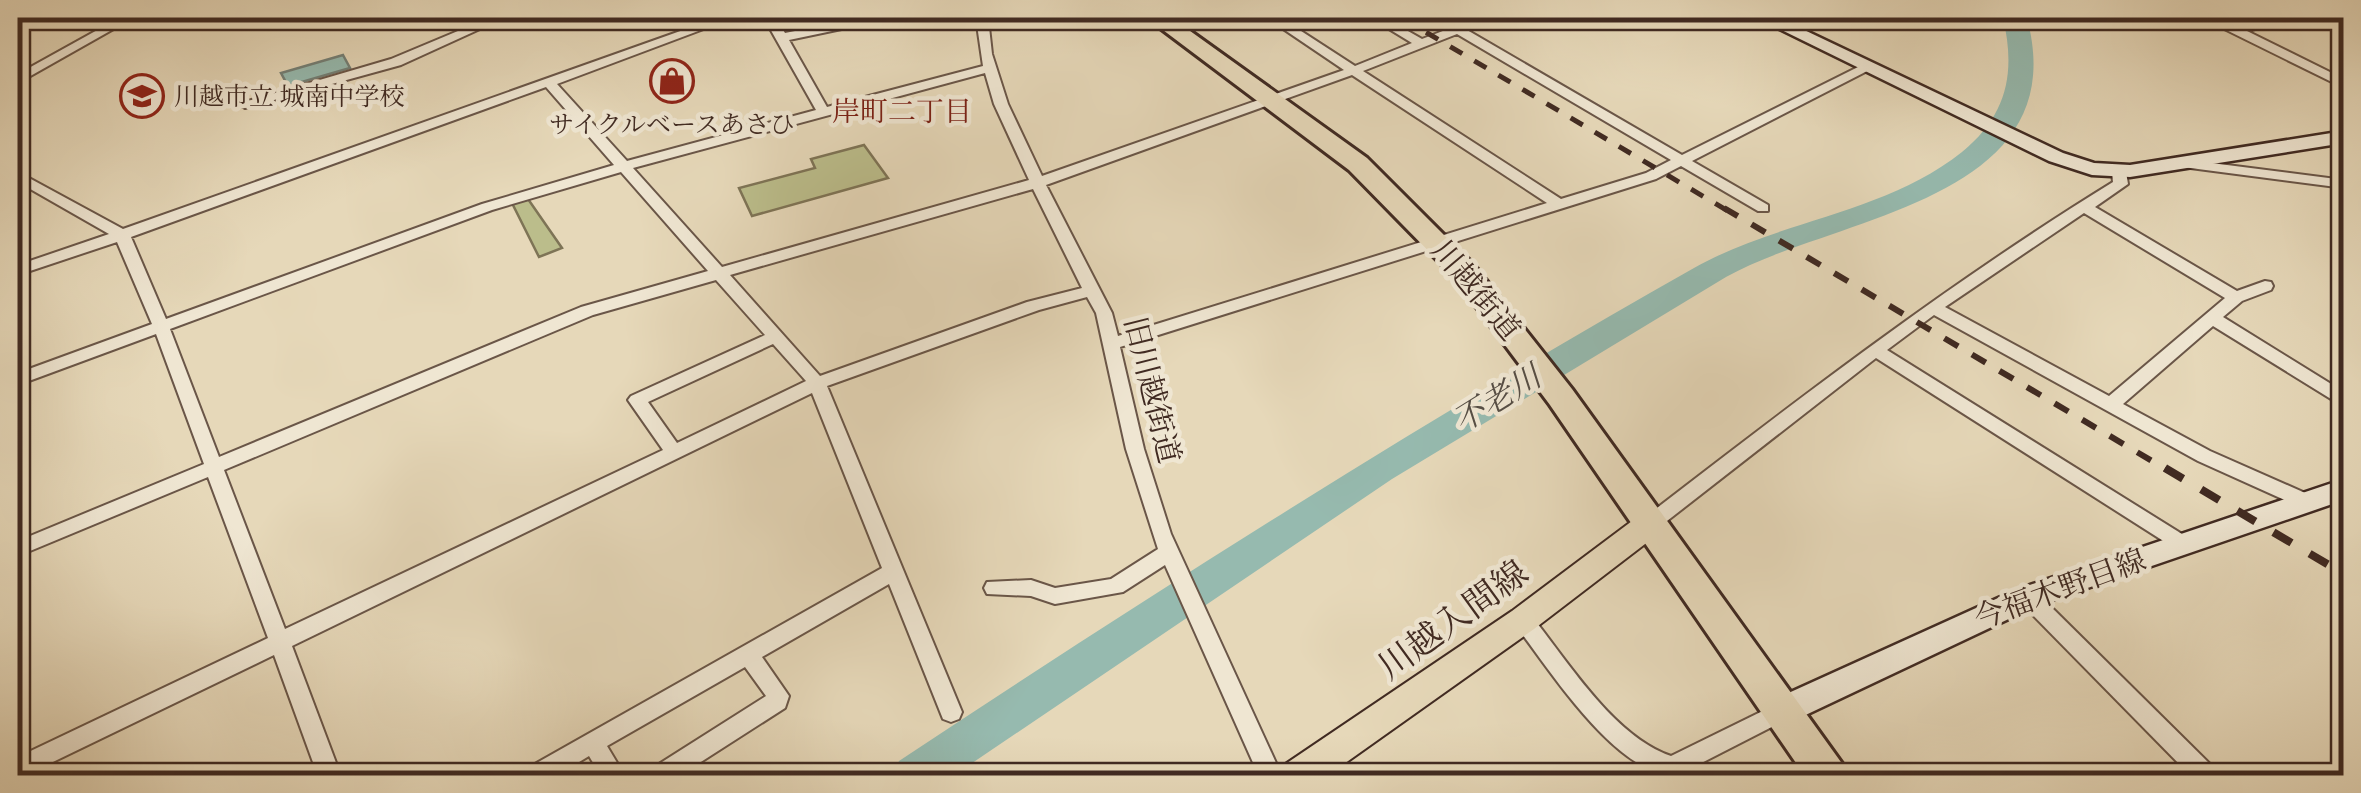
<svg xmlns="http://www.w3.org/2000/svg" width="2361" height="793" font-family="'IM FELL Great Primer','Noto Serif JP',serif">
  <style>
    .green { fill: #bbbd8b; stroke: #7e7456; stroke-width: 2.5 }
    .water { fill: #96baaf; stroke: #748077; stroke-width: 2.5 }
    .lines { fill: none; stroke-linecap: round; stroke-linejoin: round }
    .river { fill: #96baaf; fill-rule: evenodd }
    .street-casing { stroke: #6a5648; stroke-width: 4 }
    .secondary-casing { stroke: #402a22; stroke-width: 5 }
    .primary-casing { stroke: #402a22; stroke-width: 4 }
    .highway-casing { stroke: #402a22; stroke-width: 6 }
    .street { fill: #efe6d2; fill-rule: evenodd }
    .secondary { fill: #efe6d2; fill-rule: evenodd }
    .primary { fill: #e6d8b9; fill-rule: evenodd }
    .highway { fill: #e6d8b9; fill-rule: evenodd }
    .rail-far2 { stroke: #402a22; stroke-width: 5; stroke-dasharray: 14 14; stroke-linecap: butt }
    .rail-far1 { stroke: #402a22; stroke-width: 6; stroke-dasharray: 16 16; stroke-linecap: butt }
    .rail { stroke: #402a22; stroke-width: 8; stroke-dasharray: 21 21; stroke-linecap: butt }
    .labels { text-anchor: middle; dominant-baseline: central; stroke-width: 9; stroke-linejoin: round; paint-order: stroke }
    .far-poi-label { font-size: 25px; fill: #402a22; stroke: #efe6d2; text-anchor: start }
    .far-neighbourhood-label { font-size: 28px; fill: #7a1f14; stroke: #efe6d2 }
    .street-label { font-size: 30px; fill: #402a22; stroke: #efe6d2 }
    .water-label { font-size: 32px; font-style: italic; fill: #564e45; stroke: #efe6d2 }
    .near-street-label { font-size: 35px; fill: #402a22; stroke: #efe6d2 }
  </style>
  <rect width="100%" height="100%" fill="#e6d8b9"/>
  <filter id="stains"><feTurbulence type="fractalNoise" baseFrequency=".002" numOctaves="4"/><feColorMatrix values="0 0 0 0 .2 0 0 0 0 .09 0 0 0 0 .02 0 0 0 .5 -.17"/></filter>
  <radialGradient id="worn" r=".72"><stop offset=".6" stop-color="#630" stop-opacity="0"/><stop offset="1" stop-color="#630" stop-opacity=".3"/></radialGradient>
  <g class="green">
    <path d="M864,145L888,178L752,216L739,188L815,168L811,159Z"/>
    <path d="M528,199L562,248L539,257L512,203Z"/>
  </g>
  <path class="water" d="M343,55L350,68L288,86L281,73Z"/>
  <g class="lines">
    <path class="river" d="M2003,18H2027C2076,201 1837,215 1726,277L1392,479L953,776H892L899,761C1159,589 1421,422 1694,268C1779,220 1884,214 1962,152C2007,115 2016,73 2003,18Z"/>
    <g class="street-casing">
      <g id="street">
        <path d="M119,18H133L18,83V74Z"/>
        <path d="M489,18H504L401,65L245,108L238,104L391,59Z"/>
        <path d="M717,18H733L557,84L627,161L816,110L764,18H776L785,33L860,18H881L875,22L789,40L827,107L983,66L976,18H988L992,54L1008,104L1042,176L1344,70L1267,18H1281L1355,66L1412,43L1371,18H1385L1422,39L1448,29L1432,18H1446L1459,25L1477,18H1493L1467,30L1682,155L1864,64L1869,63L1875,67L1692,161L1768,205V211H1758L1681,166L1656,179L1120,347L1144,449L1171,534L1282,776H1259L1165,565L1123,592L1055,604L1031,596L987,594L984,588L987,582L1031,580L1055,588L1111,579L1158,549L1126,449L1096,313L1087,297L1039,310L827,386L962,712L959,719L951,722L943,719L889,584L762,657L789,696L785,708L679,776H648L651,769L766,696L745,667L607,746L625,776H601L589,756L556,776H523L526,769L882,568L812,393L292,646L341,776H318L274,655L26,775L18,776V757L268,638L208,477L18,556V541L204,464L156,334L18,385V373L152,324L117,242L18,275V265L109,234L18,182V172L123,229ZM1457,34L1671,160L1646,173L1561,199L1363,71ZM985,73L994,104L1029,180L722,267L633,168ZM1352,75L1547,203L1118,336L1112,313L1046,185ZM546,87L614,165L482,204L166,319L131,237ZM621,172L708,271L581,307L219,457L170,329L492,210ZM1033,189L1082,288L1027,302L820,376L730,275ZM716,280L765,335L631,396L628,400L663,450L285,629L224,470L593,315ZM773,344L806,381L677,443L648,402Z"/>
        <path d="M1179,18H1196L1169,29L1163,25Z"/>
        <path d="M2202,18C2218,17 2229,26 2242,25C2259,23 2273,18 2291,18L2289,21L2247,31L2344,79V88Z"/>
        <path d="M2180,159L2344,180V188L2175,166V160Z"/>
        <path d="M2119,168L2126,172L2128,184L2095,207L2237,291L2265,281L2271,282L2273,286L2271,290L2242,301L2223,317L2344,392V407L2213,326L2123,404L2210,451L2312,496L2314,501L2312,506H2298L2198,461L1934,315L1887,350L2190,539L2193,544L2190,549L2183,552L2176,549L1876,358L1658,528H1644L1641,523L1644,518C1797,400 1949,283 2113,182L2112,172ZM2084,213L2225,298L2109,396L1945,307Z"/>
        <path d="M2028,589L2035,591L2215,769L2218,776H2191L2021,603L2018,597L2021,591Z"/>
        <path d="M1523,612L1530,614C1567,660 1613,736 1671,756L1783,701L1791,703L1794,710L1791,717L1680,774C1621,784 1548,667 1516,626L1513,620L1516,614Z"/>
      </g>
    </g>
    <g class="secondary-casing">
      <g id="secondary">
        <path d="M1757,18H1779L2063,153L2094,163L2130,165L2344,131V143L2130,177L2092,175L2049,161Z"/>
        <path d="M2344,479V500L2038,605L1795,720L1784,724L1773,720L1768,710L1773,700L2018,589Z"/>
      </g>
    </g>
    <g class="primary-casing">
      <path id="primary" d="M1651,511L1662,515L1666,523L1662,531L1534,629L1327,776H1279L1284,765L1512,611L1640,515Z"/>
    </g>
    <g class="highway-casing">
      <path id="highway" d="M1147,18H1172L1367,158L1474,265L1572,389L1851,776H1805L1550,405L1454,277L1349,170Z"/>
    </g>
    <use href="#street" class="street"/>
    <use href="#secondary" class="secondary"/>
    <use href="#primary" class="primary"/>
    <use href="#highway" class="highway"/>
    <path class="rail-far2" d="M1402,18L1728,211"/>
    <path class="rail-far1" d="M1724,208L2169,471"/>
    <path class="rail" d="M2165,468L2344,574"/>
  </g>
  <defs>
    <g id="shop-ring" transform="scale(2.25)"><circle r="9.5" fill="#efe6d2" stroke="#8f2418" stroke-width="1.5"/><path d="M-5-2.5h2.3a2.7 3.5 0 0 1 5.4 0H5L5.5 6h-11ZM-1.5-2.5h3a1.5 2.3 0 0 0-3 0Z" fill="#8f2418"/></g>
    <g id="school-ring" transform="scale(2.25)"><circle r="9.5" fill="#efe6d2" stroke="#8f2418" stroke-width="1.5"/><path d="M0-5L7-2L0 1L-7-2ZM-4 1L0 2.5L4 1V4Q0 6-4 4Z" fill="#8f2418"/></g>
  </defs>
  <g fill-rule="evenodd">
    <use href="#shop-ring" x="672" y="81"/>
    <use href="#school-ring" x="142" y="96"/>
  </g>
  <g class="labels">
    <g class="far-poi-label">
      <text x="174" y="96">川越市立 城南中学校</text>
      <text x="672" y="124" text-anchor="middle">サイクルベースあさひ</text>
    </g>
    <g class="far-neighbourhood-label">
      <text x="902" y="111">岸町二丁目</text>
    </g>
    <g class="street-label">
      <text transform="translate(1476 290) rotate(50)">川越街道</text>
      <text transform="translate(1152 390) rotate(76)">旧川越街道</text>
      <text transform="translate(2060 589) rotate(-20)">今福木野目線</text>
    </g>
    <g class="water-label">
      <text transform="translate(1497 399) rotate(-32)">不老川</text>
    </g>
    <g class="near-street-label">
      <text transform="translate(1453 620) rotate(-36)">川越入間線</text>
    </g>
  </g>
  <rect width="2361" height="793" fill="none" stroke="#e6d8b9" stroke-width="60"/>
  <rect x="20" y="20" width="2321" height="753" fill="none" stroke="#402a22" stroke-width="5"/>
  <rect x="30" y="30" width="2301" height="733" fill="none" stroke="#402a22" stroke-width="2.5"/>
  <rect width="100%" height="100%" filter="url(#stains)"/>
  <rect width="100%" height="100%" fill="url(#worn)"/>
</svg>
